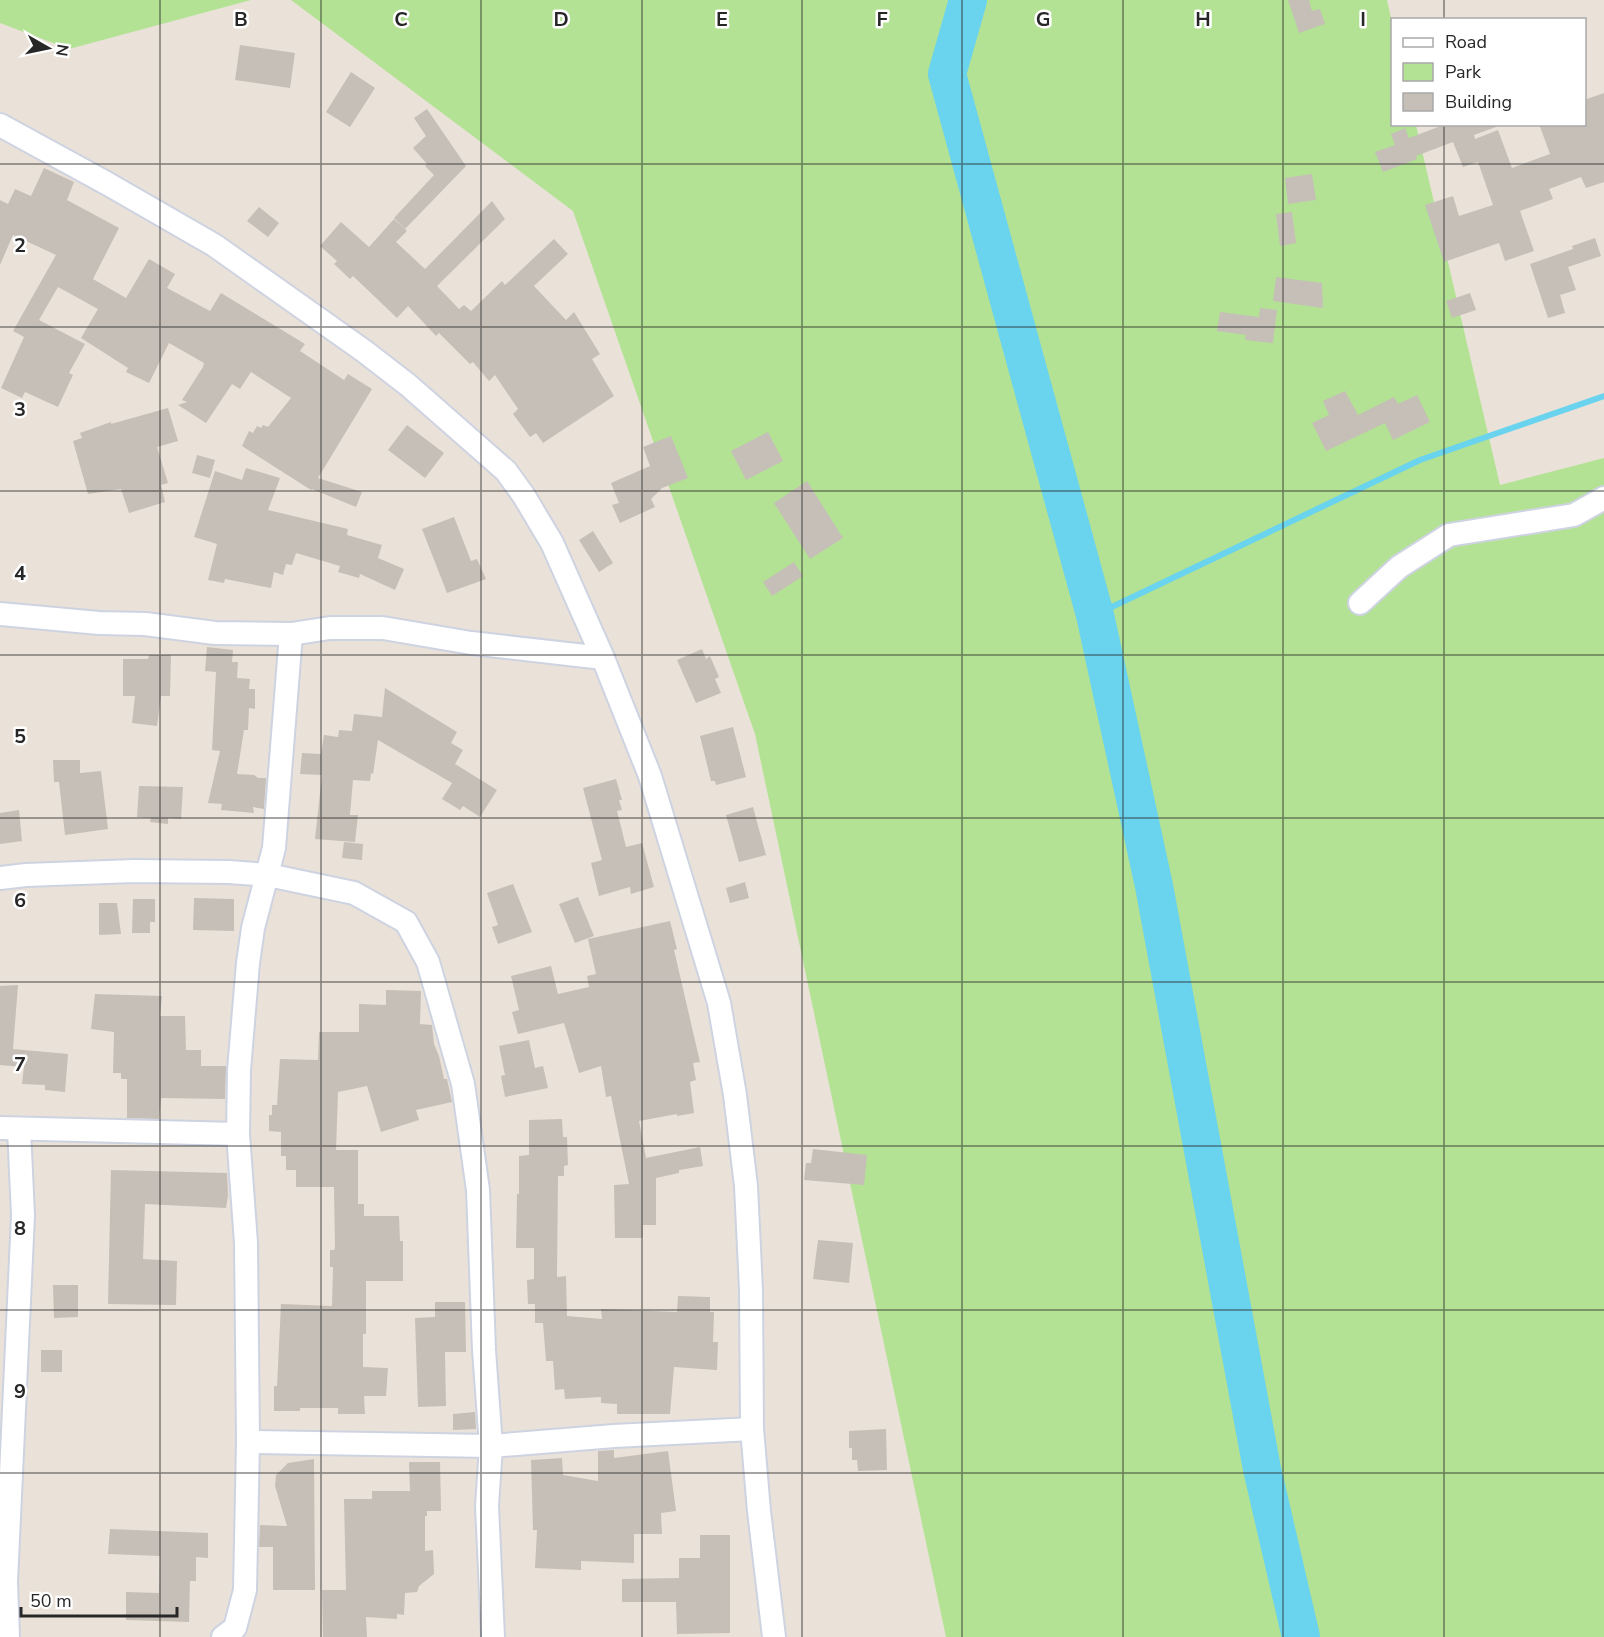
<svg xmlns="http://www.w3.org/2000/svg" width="1604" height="1637" font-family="'Nunito Sans',sans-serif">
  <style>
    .green { fill: #b3e294 }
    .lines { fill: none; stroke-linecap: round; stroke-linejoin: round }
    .stream { stroke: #6ad3ee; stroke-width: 6 }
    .river { stroke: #6ad3ee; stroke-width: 38 }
    .building { fill: #c5bfb8 }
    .minor-casing { stroke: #ced3e1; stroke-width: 26 }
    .minor { stroke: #fff; stroke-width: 22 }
    .grid { fill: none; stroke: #272727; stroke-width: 1.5; stroke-opacity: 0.55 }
    .grid-label { font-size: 20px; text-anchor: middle; font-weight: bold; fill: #272727; stroke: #fff; stroke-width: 5; stroke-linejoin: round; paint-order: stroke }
  </style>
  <rect width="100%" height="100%" fill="#eae2d8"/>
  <g class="green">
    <path d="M0,0H251L69,49L0,23Z"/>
    <path d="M291,0H1387L1392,22V124L1416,125L1500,485L1604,458V1637H946L755,734L573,211Z"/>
  </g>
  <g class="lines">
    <path class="stream" d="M1095,615L1420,460L1604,396"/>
    <path class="river" d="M968,0L947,74L1095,615L1154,886L1262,1469L1301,1637"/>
  </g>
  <g class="building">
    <path d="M1288,0H1309L1312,11L1320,9L1325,24L1299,33Z"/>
    <path d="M240,45L295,53L290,88L235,80Z"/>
    <path d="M351,72L375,88L350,127L326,112Z"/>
    <path d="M1604,93V182L1586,188L1581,177L1549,189L1553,199L1520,211L1534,251L1505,261L1499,243L1444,262L1425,205L1453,196L1459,216L1493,205L1478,162L1463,167L1453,142L1416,156L1417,159L1383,172L1375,152L1395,145L1391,134L1405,128L1409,138L1446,124H1496V127L1474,135L1475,139L1498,130L1512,168L1550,154L1539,124H1584V100Z"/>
    <path d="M427,109L466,166L405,229L394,218L434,175L425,166L427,164L413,148L426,136L414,118Z"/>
    <path d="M44,168L74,182L67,200L119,228L93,279L126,298L149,259L175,274L167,288L210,311L221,293L305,344L300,351L344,380L348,374L372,389L318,478L362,492L356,507L312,489L311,490L242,446L249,431L253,433L257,426L261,428L263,425L268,427L291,398L251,372L240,389L232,384L206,423L178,405L187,402L182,400L203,367L204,363L169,343L149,383L126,372L128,368L81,338L98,309L58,287L39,320L85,344L69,373L73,375L58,407L25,392L22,398L1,388L24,337L13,331L56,255L13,235L0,265V200L8,204L15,189L31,196Z"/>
    <path d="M1312,174L1316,200L1288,204L1285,178Z"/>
    <path d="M492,201L505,219L437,286L459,309L464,305L471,311L502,281L505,285L554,239L568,254L534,286L566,320L574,312L600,354L592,359L614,396L543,443L536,433L530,437L513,414L518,409L495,375L489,381L473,362L470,364L439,333L436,336L408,306L397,318L353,276L350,279L334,264L337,261L320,246L341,222L369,247L394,219L407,231L396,242L425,269Z"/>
    <path d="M259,207L279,223L268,237L247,221Z"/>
    <path d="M1292,212L1296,243L1280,246L1276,214Z"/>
    <path d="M1595,238L1601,256L1568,267L1576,290L1560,295L1565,313L1548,318L1530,264L1573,249L1572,246Z"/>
    <path d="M1276,277L1322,283L1323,308L1273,301Z"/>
    <path d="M1470,293L1476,310L1452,318L1446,301Z"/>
    <path d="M1260,308L1277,310L1273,343L1245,340L1246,335L1217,331L1220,312L1259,317Z"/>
    <path d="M1345,391L1358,415L1394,397L1398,404L1417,395L1430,422L1393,440L1385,423L1326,451L1312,423L1329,415L1323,401Z"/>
    <path d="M168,408L178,441L157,447L168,483L161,485L165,502L129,513L121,489L88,494L73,441L82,438L80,433L111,422V424Z"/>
    <path d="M407,425L444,453L425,478L388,450Z"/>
    <path d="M768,432L783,461L746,480L731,451Z"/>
    <path d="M671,436L688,478L662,488L651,499L655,507L620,523L612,505L619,503L611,483L650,466L643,447Z"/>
    <path d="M197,455L215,460L210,478L192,473Z"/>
    <path d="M246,468L280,478L268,510L348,529L347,535L382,545L378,558L404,569L395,590L360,574L359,578L338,572L340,566L296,553L292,565L286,564L283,575L274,572L271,588L225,579L224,583L208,580L217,544L194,537L215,471L242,480Z"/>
    <path d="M807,481L843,538L810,559L774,503Z"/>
    <path d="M454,517L471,561L477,559L486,579L447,593L422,529Z"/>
    <path d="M593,531L613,563L599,572L579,540Z"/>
    <path d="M794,562L803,576L772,596L763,582Z"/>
    <path d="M207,647L233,650L232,662H238L237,678L250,679L249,689H255V709L249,708L248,730H244L237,774L254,775L258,778H266L264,809L253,807L254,813L221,810L222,804L208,803L220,751L212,750L216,672L205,671Z"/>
    <path d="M702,649L706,659L710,656L719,677L715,679L721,693L696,703L677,660Z"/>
    <path d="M149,655H171L170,696H161L157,726L132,723L135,696H123V659H148Z"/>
    <path d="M385,688L457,732L451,743L463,750L455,764L497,790L480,817L463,806L460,810L442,799L452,783L378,740L373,774L371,773L370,781L353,780L350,815H358L355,842L315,839L322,775L300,774L302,753L321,754L324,735L338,737L339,730L352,731L354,714L382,717Z"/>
    <path d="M733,727L746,777L716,785L715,781H711L700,736Z"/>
    <path d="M53,760H80V773L101,771L108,829L65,835L59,782H54Z"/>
    <path d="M616,779L622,800H619L622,810L617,811L626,847L642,843L654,887L631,894L630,887L599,896L591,863L602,860L583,788Z"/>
    <path d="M139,786L183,787L181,819L168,818V824L150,822L151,818L137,817Z"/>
    <path d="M753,807L766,855L739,862L726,815Z"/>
    <path d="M19,810L22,841L0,844V813Z"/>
    <path d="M344,842L363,844L362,860L342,858Z"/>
    <path d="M745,882L749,898L730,903L726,888Z"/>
    <path d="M513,884L532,932L498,944L492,927L498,925L487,893Z"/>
    <path d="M578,897L594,936L575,943L559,904Z"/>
    <path d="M194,898L234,899V931L193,930Z"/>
    <path d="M133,899H155V922H150V933H132Z"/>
    <path d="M99,903H117L121,934L99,935Z"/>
    <path d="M670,921L677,949L674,950L700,1062L693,1063L696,1080L690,1082L694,1113L677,1116V1114L639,1121L646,1158L700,1147L703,1166L679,1170V1173L656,1178V1225H643V1238H615L614,1185L629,1184L611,1096L606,1097L601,1066L579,1073L564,1023L518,1034L512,1012L519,1010L511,976L551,966L558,994L589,987L587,976L596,974L588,939Z"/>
    <path d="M18,985L13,1049L68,1054L65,1092L45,1090V1085L22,1084L24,1067L0,1065V986Z"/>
    <path d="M386,990L421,991L420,1024L432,1025L434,1044L439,1056L444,1079H447L452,1102L416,1110L419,1120L381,1132L367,1086L338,1092L336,1150H358V1204H364V1216H399L400,1241H403V1281H366V1334H363V1367L388,1368L386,1396H364L365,1414H338V1408H300V1411H274V1386H277L281,1304L332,1306L333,1267H330V1250H334L335,1248L334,1187H296V1170H286V1156H281V1132L269,1131V1115H272V1105H277L280,1059L318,1060L319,1032H359V1004L386,1005Z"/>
    <path d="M95,994L162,996L160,1016H185L186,1050H201V1066H226L225,1099L161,1098L159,1119L127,1118V1079H121V1073H113L114,1032L91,1029Z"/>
    <path d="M529,1040L535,1068L543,1066L548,1088L505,1097L501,1076L505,1075L499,1046Z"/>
    <path d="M562,1119L563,1137H567L568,1165L564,1166V1176H558L557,1277L566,1276L567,1316L602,1319L601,1309L677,1312L678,1296L710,1297V1312H714L713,1342H718L717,1370L674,1367L670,1414H617V1404L601,1403V1397L565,1399L564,1389L555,1390L553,1361H546L543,1323H535V1304H528L527,1280L534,1279V1248H516L517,1194H519V1156L529,1155V1120Z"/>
    <path d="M813,1149L867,1155L864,1185L804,1180L806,1163H811Z"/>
    <path d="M111,1170L227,1173L228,1195L226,1208L145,1204L143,1259L177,1261L176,1305L108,1304Z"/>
    <path d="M818,1240L853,1243L849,1283L813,1279Z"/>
    <path d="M53,1285H78V1317L54,1318Z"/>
    <path d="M435,1302H465L466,1352H445L446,1406L418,1407L415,1318L435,1317Z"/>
    <rect x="41" y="1350" width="21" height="22"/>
    <path d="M475,1412L476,1429L453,1430V1414Z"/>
    <path d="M886,1429L887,1470L858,1471L857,1460H852V1448H849V1431Z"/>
    <path d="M614,1450V1458L668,1451L676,1511L661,1513L662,1534H634V1563L581,1561V1570L535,1568L537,1530H533L531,1460L562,1458L563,1475L598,1481V1451Z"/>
    <path d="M314,1459L315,1590H273V1547H259L260,1525L287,1526L275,1486L276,1475L288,1463Z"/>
    <path d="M409,1462H440L441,1511H427V1516H425V1551L433,1550L434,1574L419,1586L417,1592L405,1593L404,1615L397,1614V1619L366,1617L367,1637H323L322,1590H346L344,1499H372V1491H410Z"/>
    <path d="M110,1529L208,1533V1558L196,1557V1581H190L189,1622L126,1620V1592L159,1593L160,1556L108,1554Z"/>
    <path d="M700,1535H730V1633L677,1634L676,1602H622V1579L679,1578V1558H700Z"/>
  </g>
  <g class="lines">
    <g class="minor-casing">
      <g id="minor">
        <path d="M0,125L108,184L214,245L364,351L408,385L506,471L524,496L552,543L603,658L650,776L719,1003L735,1095L746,1186L751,1290L752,1429L759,1511L774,1637"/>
        <path d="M1360,603L1399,567L1449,535L1574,515L1604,498"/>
        <path d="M0,614L99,623L145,624L215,633L291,634L330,628H383L471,643L603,658"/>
        <path d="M0,878L26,875L134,871L229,872L268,875L354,893L406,922L428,962L463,1084L478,1190L484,1350L491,1446L487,1506L493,1637"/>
        <path d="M0,1128L238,1134"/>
        <path d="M248,1442L491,1446L614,1436L752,1429"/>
        <path d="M8,1637L6,1582L23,1215L19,1129"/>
        <path d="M223,1637L235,1628L245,1590L248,1442L246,1243L238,1134L239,1070L248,963L253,928L274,848L291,634"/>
      </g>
    </g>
    <use href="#minor" class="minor"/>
  </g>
  <path class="grid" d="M160,0V1637M321,0V1637M481,0V1637M642,0V1637M802,0V1637M962,0V1637M1123,0V1637M1283,0V1637M1444,0V20M1444,124V1637M0,164H1604M0,327H1604M0,491H1604M0,655H1604M0,818H1604M0,982H1604M0,1146H1604M0,1310H1604M0,1473H1604"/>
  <g class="grid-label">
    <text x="241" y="26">B</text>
    <text x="401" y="26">C</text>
    <text x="561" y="26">D</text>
    <text x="722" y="26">E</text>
    <text x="882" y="26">F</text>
    <text x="1043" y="26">G</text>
    <text x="1203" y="26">H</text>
    <text x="1363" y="26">I</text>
    <text x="20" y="252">2</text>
    <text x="20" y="416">3</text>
    <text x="20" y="580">4</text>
    <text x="20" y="743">5</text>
    <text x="20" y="907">6</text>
    <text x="20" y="1071">7</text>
    <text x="20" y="1235">8</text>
    <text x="20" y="1398">9</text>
  </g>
  <rect x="1391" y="18" width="195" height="108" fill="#ffffff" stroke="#a9a9a9" stroke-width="1.5"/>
  <rect x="1403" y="38" width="30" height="9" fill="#ffffff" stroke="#a9a9a9" stroke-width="1.5"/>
  <text x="1445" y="48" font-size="18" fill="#272727">Road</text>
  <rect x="1403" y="63" width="30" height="18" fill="#b3e294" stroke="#a9a9a9" stroke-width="1.5"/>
  <text x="1445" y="78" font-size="18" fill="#272727">Park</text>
  <rect x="1403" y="93" width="30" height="18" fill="#c5bfb8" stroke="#a9a9a9" stroke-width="1.5"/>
  <text x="1445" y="108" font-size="18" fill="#272727">Building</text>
  <g transform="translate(48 48) rotate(99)" stroke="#ffffff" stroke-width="4.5" paint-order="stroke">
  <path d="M0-4.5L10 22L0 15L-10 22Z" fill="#272727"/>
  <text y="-9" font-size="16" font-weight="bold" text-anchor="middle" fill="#272727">N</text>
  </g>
  <path d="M21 1607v9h156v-9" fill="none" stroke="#272727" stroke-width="3"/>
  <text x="30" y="1607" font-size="18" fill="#272727" stroke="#ffffff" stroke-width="4.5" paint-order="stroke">50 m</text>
</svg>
